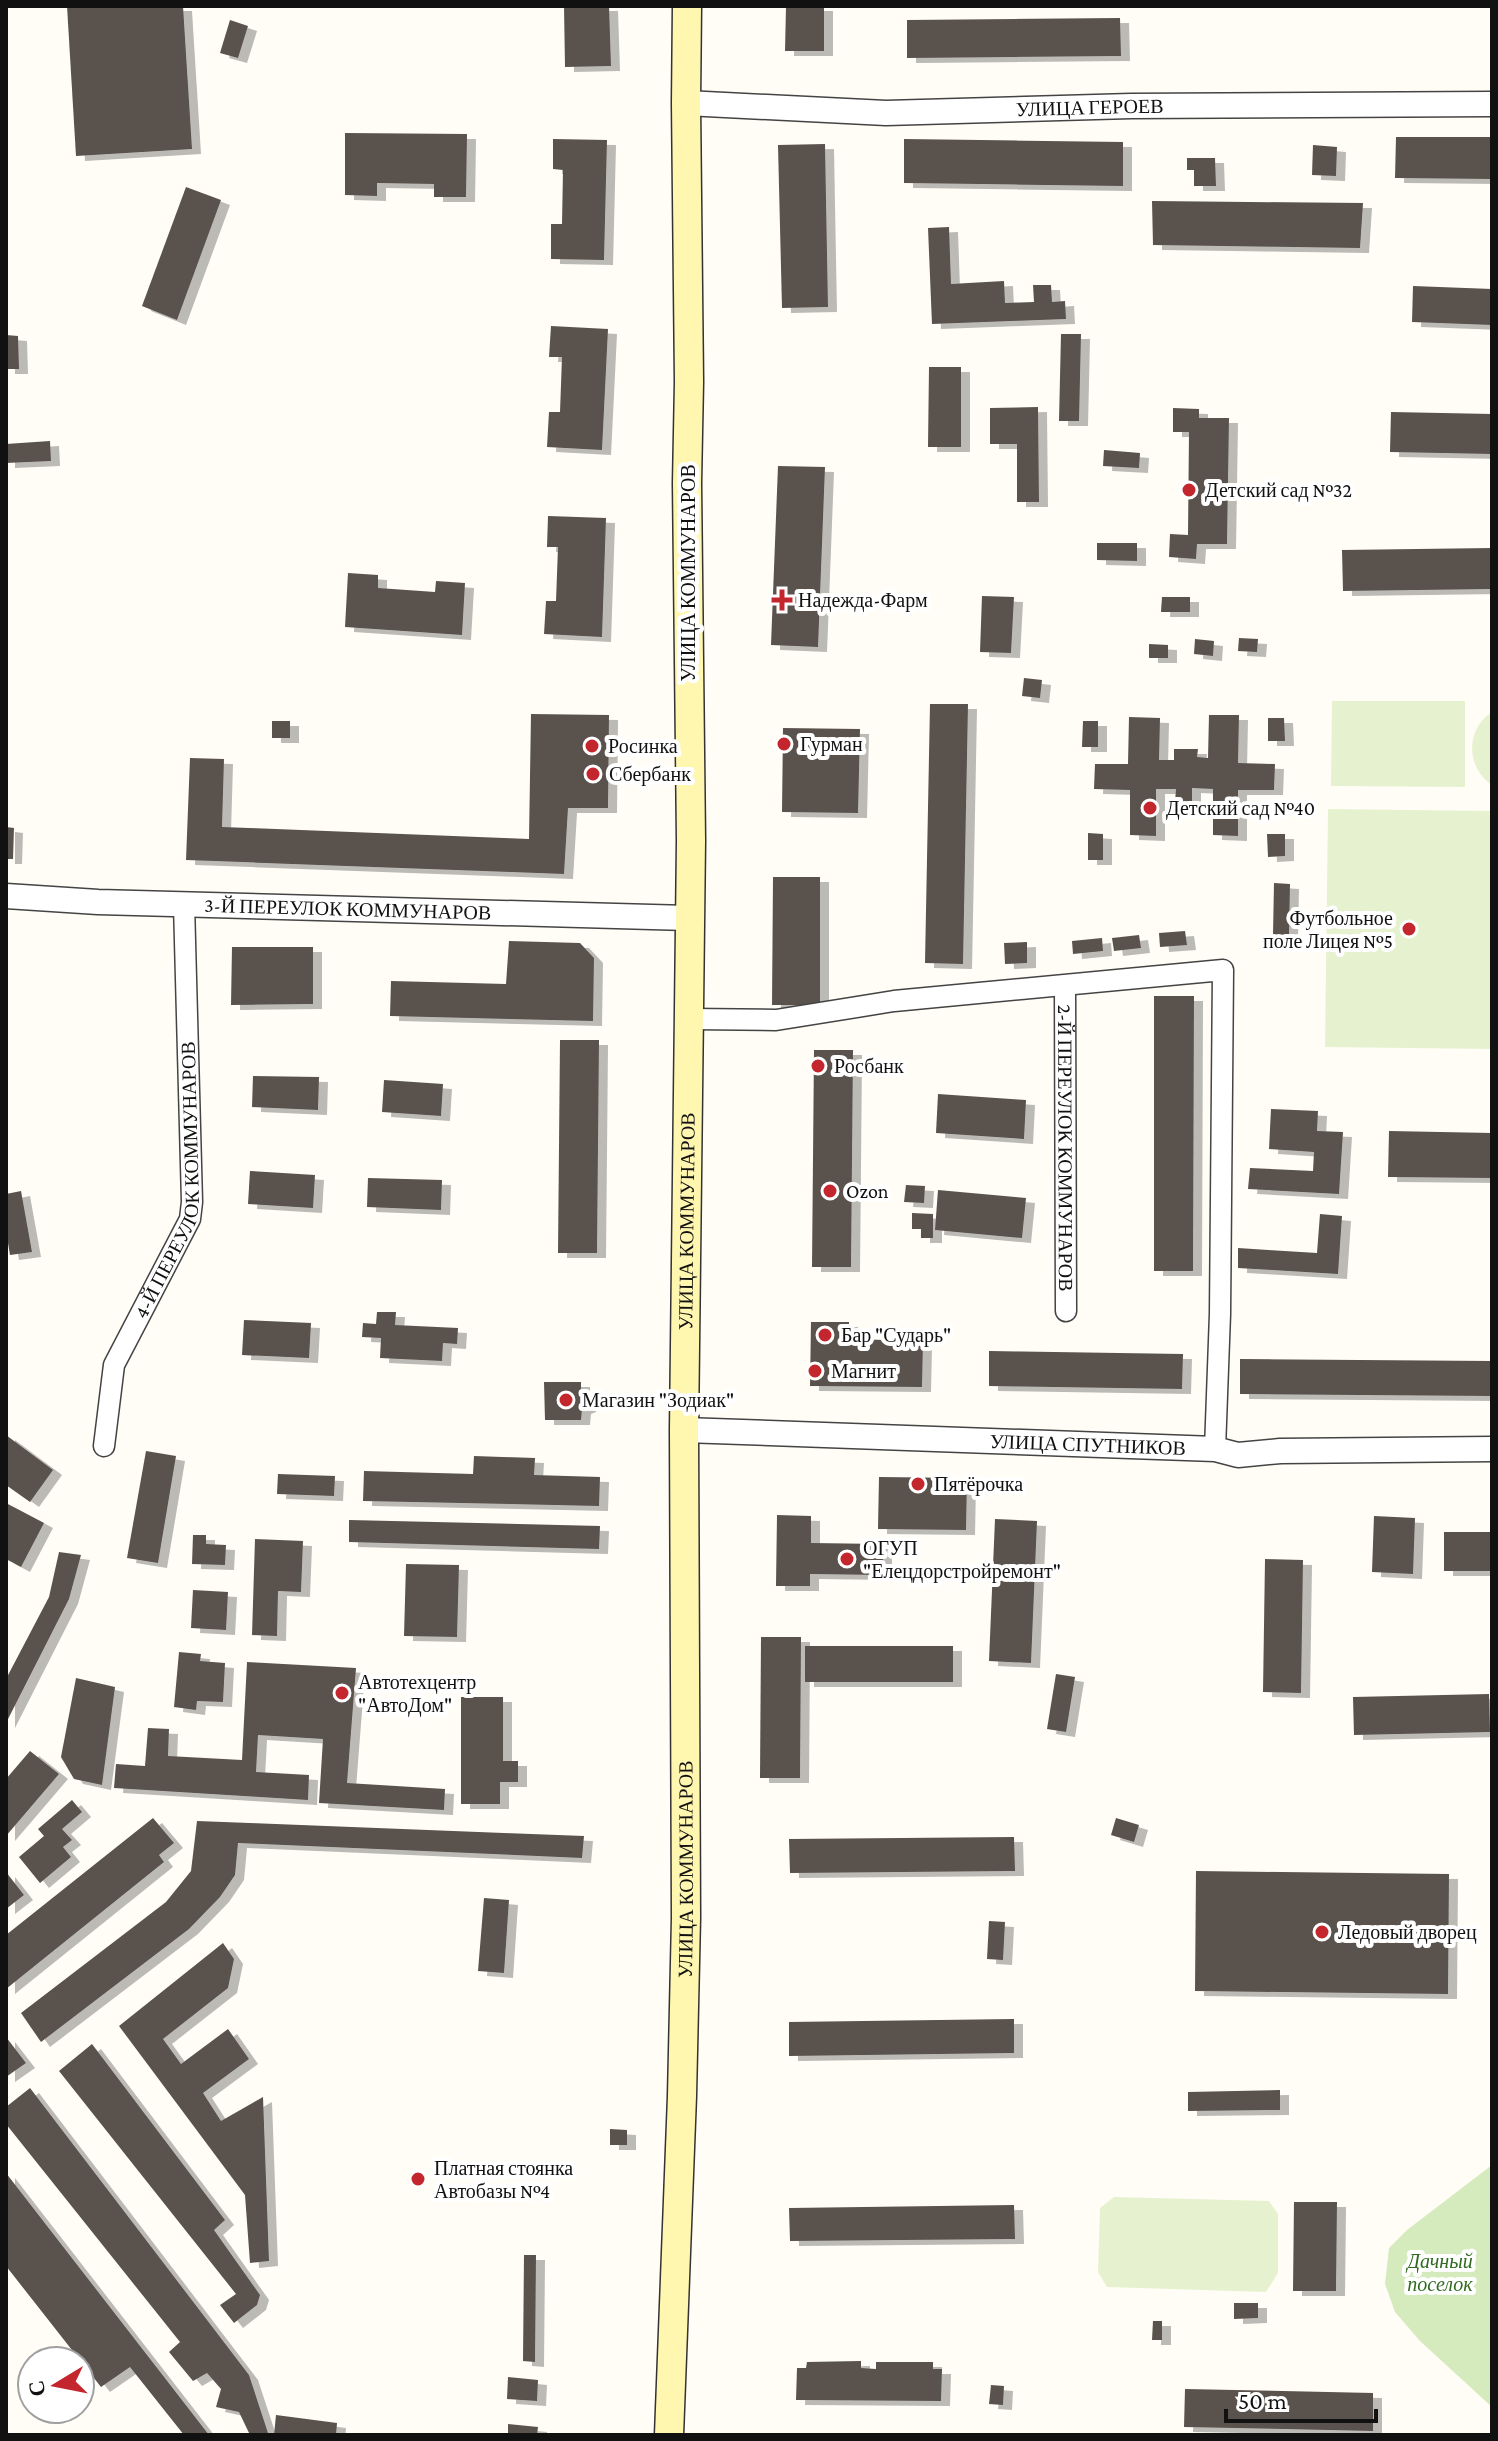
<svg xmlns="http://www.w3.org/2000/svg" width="1498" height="2441" font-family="'Crimson Pro',serif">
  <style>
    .green { fill: #d5ebbd }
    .pitch { fill: #e6f2cf }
    .building { fill: #5a524d; filter: url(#shadow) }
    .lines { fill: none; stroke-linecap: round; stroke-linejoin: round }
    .minor-casing { stroke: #444; stroke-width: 23 }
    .tertiary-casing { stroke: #444; stroke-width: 27 }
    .secondary-casing { stroke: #333; stroke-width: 31 }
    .minor { stroke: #fff; stroke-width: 20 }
    .tertiary { stroke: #fff; stroke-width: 24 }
    .secondary { stroke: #fff6b0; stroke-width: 28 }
    .poi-dot { fill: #c4262e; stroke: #fff; stroke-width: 3 }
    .labels { text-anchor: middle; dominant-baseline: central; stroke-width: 8; stroke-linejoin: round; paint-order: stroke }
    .street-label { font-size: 20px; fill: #111; stroke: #fff }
    .poi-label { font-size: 20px; fill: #111; stroke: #fff; text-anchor: start }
    .park-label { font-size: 20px; font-style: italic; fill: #2f6b1f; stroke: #fff }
  </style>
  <defs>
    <filter id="shadow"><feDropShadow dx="9" dy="5" stdDeviation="0" flood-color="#0004"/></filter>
  </defs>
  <rect width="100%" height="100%" fill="#fffdf5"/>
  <path class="green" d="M1492,2165V2407L1420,2341L1395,2312L1385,2284L1389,2248L1407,2230Z"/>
  <g class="pitch">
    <path d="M1332,701H1465V787L1331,786Z"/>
    <path d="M1492,712V785C1466,768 1465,729 1492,712Z"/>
    <path d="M1328,809L1492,811V1049L1325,1047Z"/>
    <path d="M1114,2197L1269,2201L1278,2214V2273L1266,2292L1107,2287L1098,2272L1100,2208Z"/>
  </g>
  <g class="building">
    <path d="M67,6H183L192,149L76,156Z"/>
    <path d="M564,6H609L611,66L565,67Z"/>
    <path d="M786,6H824V51H785Z"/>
    <path d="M1120,18L1121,56L907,58V20Z"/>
    <path d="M230,20L248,26L238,58L220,53Z"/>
    <path d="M345,133L467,134L466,197H434V184L377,183V196L345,195Z"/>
    <path d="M1396,137H1492V179L1395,178Z"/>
    <path d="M553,139L607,140L604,260L551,259V224H562L563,170L553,169Z"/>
    <path d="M904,139L1123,142V186L904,183Z"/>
    <path d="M825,144L828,307L782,308L778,145Z"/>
    <path d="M1313,145L1337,147L1336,176L1312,175Z"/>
    <path d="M1187,158H1215L1216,186H1194V170H1187Z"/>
    <path d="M186,187L221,200L177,320L142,306Z"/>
    <path d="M1152,201L1363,203L1360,248L1153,245Z"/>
    <path d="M949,227L951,284L1004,281L1005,303L1034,302L1033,285H1051L1052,302L1065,301L1066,319L932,324L928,228Z"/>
    <path d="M1413,286L1492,289V325L1412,322Z"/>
    <path d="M551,326L608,329L602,450L547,447L549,412H560L562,357H549Z"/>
    <path d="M1061,334H1081L1079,421H1059Z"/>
    <path d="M6,335L18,336L19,369H6Z"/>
    <path d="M929,367H961V447H928Z"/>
    <path d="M1038,407L1039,502H1017V444H990V408Z"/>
    <path d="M1173,408L1199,409V418H1229L1227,544H1197L1196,559L1169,557L1170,534L1188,535L1189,432H1173Z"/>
    <path d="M1391,412L1492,414V454L1390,452Z"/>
    <path d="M50,441L51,461L6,463V444Z"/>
    <path d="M1104,450L1140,453L1139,468L1103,466Z"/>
    <path d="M778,466L825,467L818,647L771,645Z"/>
    <path d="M548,516L606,518L602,637L544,634L546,601H556L558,547H547Z"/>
    <path d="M1097,543H1137V561L1097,560Z"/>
    <path d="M1492,548V589L1343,591L1342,550Z"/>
    <path d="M348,573L378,575V588L435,592L436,581L465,583L462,635L345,627Z"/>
    <path d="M982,596L1014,597L1011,653L980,652Z"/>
    <path d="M1162,597H1190V612H1161Z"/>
    <path d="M1239,638L1258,639L1257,652L1238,651Z"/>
    <path d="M1195,639L1214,641L1213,656L1194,654Z"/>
    <path d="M1149,644L1168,645V658H1149Z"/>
    <path d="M1024,678L1042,680L1040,698L1022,696Z"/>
    <path d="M930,704H968L963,964L925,963Z"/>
    <path d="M531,714L609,715L608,808H568L564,874L186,860L190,758L224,759L222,827L529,839Z"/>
    <path d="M1209,715H1239L1238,763L1275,764L1274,790H1238V836L1213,835V789L1192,788V802H1175L1176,789H1156V836L1130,835V790L1094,789L1095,764H1128L1129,717L1160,718L1159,760H1174V749H1198L1197,757L1208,758Z"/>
    <path d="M1268,718H1284L1285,741H1268Z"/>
    <rect x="272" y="721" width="18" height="17"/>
    <path d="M1083,721H1098V747H1082Z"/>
    <path d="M783,728L860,729L858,813L782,812Z"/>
    <path d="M6,827L14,828L13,859H6Z"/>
    <path d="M1088,833L1103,834V860H1088Z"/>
    <path d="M1267,834H1285V856L1268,857Z"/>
    <path d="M773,877H820V1005H772Z"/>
    <path d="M1274,883L1290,884L1289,935H1273Z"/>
    <path d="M1185,931L1187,945L1160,947L1159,933Z"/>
    <path d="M1139,935L1141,948L1114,951L1112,938Z"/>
    <path d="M1102,938L1103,951L1073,954L1072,941Z"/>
    <path d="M509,941L580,943L594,958L593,1021L390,1016L391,981L506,984Z"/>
    <path d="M1027,942V963L1005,964L1004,943Z"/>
    <path d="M232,947H313V1004L231,1005Z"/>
    <path d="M1154,996H1194L1193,1271H1154Z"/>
    <path d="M560,1040H599L597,1253H558Z"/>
    <path d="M814,1050H853L851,1267H812Z"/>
    <path d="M253,1076L319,1077L318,1110L252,1107Z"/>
    <path d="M384,1080L443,1084L441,1116L382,1112Z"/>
    <path d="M938,1094L1026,1100L1024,1139L936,1133Z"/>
    <path d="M1271,1109L1318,1111L1317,1131L1343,1132L1339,1194L1248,1189L1250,1168L1313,1171L1314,1152L1269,1149Z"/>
    <path d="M1389,1131L1492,1133V1178L1388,1177Z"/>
    <path d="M250,1171L315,1175L313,1208L248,1204Z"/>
    <path d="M368,1178L442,1180L441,1210L367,1207Z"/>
    <path d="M906,1185L925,1186L924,1203L904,1202Z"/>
    <path d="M938,1190L1026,1198L1022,1238L935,1230Z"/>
    <path d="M21,1191L32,1252L10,1255L6,1231V1194Z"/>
    <path d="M912,1213L933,1214V1238H921V1229H912Z"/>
    <path d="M1320,1214L1342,1216L1338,1274L1238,1268V1248L1317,1253Z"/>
    <path d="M377,1312H396L395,1325L458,1328L457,1344L443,1343L442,1361L380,1358L381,1338L362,1337L363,1323L376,1324Z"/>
    <path d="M244,1320L311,1323L309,1358L242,1355Z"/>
    <path d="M811,1322H849V1339L923,1341L922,1387L810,1386Z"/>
    <path d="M989,1351L1183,1354L1182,1389L989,1386Z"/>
    <path d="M1240,1359L1492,1361V1396L1240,1394Z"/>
    <path d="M544,1382H581V1392L587,1393V1407L582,1409L581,1420H545Z"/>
    <path d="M6,1435L53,1470L30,1502L6,1485Z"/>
    <path d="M146,1451L176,1456L158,1563L127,1558Z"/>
    <path d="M474,1456L535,1458L534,1475L600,1477L599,1506L363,1501L364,1471L473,1474Z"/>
    <path d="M278,1474L335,1476L334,1496L277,1494Z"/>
    <path d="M879,1477L967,1478L966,1530L878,1529Z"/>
    <path d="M6,1503L44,1523L21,1567L6,1559Z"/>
    <path d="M777,1515L811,1516V1543L883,1544V1575L810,1574V1586H776Z"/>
    <path d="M1374,1516L1415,1518L1413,1574L1372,1572Z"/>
    <path d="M995,1519L1037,1521L1031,1663L989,1661Z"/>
    <path d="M349,1520L600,1526L599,1549L349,1542Z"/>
    <rect x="1444" y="1532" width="48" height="39"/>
    <path d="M193,1535H206V1544L226,1545L225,1565L192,1564Z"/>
    <path d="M255,1539L303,1541L301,1592L278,1591L277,1636L252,1635Z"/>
    <path d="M59,1552L81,1555L69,1599L6,1723V1679L49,1597Z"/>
    <path d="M1265,1559L1303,1560L1301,1693L1263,1692Z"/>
    <path d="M406,1564L459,1565L457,1637L404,1636Z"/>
    <path d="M193,1590L228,1592L226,1630L191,1628Z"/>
    <path d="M761,1637H801L800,1778H760Z"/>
    <rect x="805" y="1646" width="148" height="36"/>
    <path d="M179,1652L201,1654L200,1661L225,1663L223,1702L197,1701L196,1710L174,1707Z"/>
    <path d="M247,1662L356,1668L347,1783L445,1789L444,1810L319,1803L323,1739L258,1735L256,1772L309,1775L308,1800L114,1788L116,1764L145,1766L148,1728L169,1729L168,1756L242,1760Z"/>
    <path d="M1056,1674L1075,1677L1066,1732L1047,1729Z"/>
    <path d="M76,1678L115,1687L102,1785L74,1779L61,1757Z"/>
    <path d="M1489,1694L1490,1732L1354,1735L1353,1697Z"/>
    <path d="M461,1697H503V1761H518V1782H500V1804H461Z"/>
    <path d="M30,1751L59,1774L6,1836V1779Z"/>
    <path d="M72,1800L82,1812L62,1829L72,1840L63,1847L71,1857L40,1883L19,1857L44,1836L38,1829Z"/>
    <path d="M153,1818L174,1843L159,1855L164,1862L6,1989V1935Z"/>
    <path d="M1116,1818L1139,1825L1134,1842L1111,1835Z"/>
    <path d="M197,1821L584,1836L582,1858L238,1843L235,1875L220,1897L189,1929L41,2042L21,2013L166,1902L191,1871Z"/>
    <path d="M1014,1837L1015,1871L790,1873L789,1839Z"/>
    <path d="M1196,1871L1449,1874L1448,1994L1195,1991Z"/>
    <path d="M6,1872L24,1895L6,1909Z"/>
    <path d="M484,1898L509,1900L504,1973L478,1971Z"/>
    <path d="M989,1921L1005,1922L1003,1960L987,1959Z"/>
    <path d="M223,1943L234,1959L228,1988L163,2039L181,2064L228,2029L249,2059L203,2093L221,2121L263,2097L269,2261L250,2263L245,2195L119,2026Z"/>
    <path d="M1014,2019V2053L789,2056V2022Z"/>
    <path d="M6,2037L26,2063L6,2077Z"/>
    <path d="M92,2044L225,2220L214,2230L260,2295L257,2305L234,2323L220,2305L236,2294L59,2071Z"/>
    <path d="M30,2088L249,2375L268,2433L250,2435L239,2412L216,2407L221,2389L207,2373L193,2381L169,2352L180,2342L6,2124V2107Z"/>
    <path d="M1280,2090V2110L1188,2111V2092Z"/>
    <path d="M610,2129L627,2130V2145H610Z"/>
    <path d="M6,2173L209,2435H184L130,2367L101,2387L6,2266Z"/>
    <path d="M1294,2202H1337L1336,2291H1293Z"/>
    <path d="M1014,2205L1015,2239L790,2241L789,2208Z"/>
    <path d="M524,2255H536L535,2362L523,2361Z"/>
    <path d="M1234,2303H1258V2318L1234,2319Z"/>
    <path d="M1153,2321H1162V2340H1152Z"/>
    <path d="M861,2361V2368L876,2369V2362H933V2369H942L941,2401L796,2400L797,2368H806L807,2362Z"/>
    <path d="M508,2377L538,2380L537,2401L507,2399Z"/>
    <path d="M991,2385L1004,2386L1003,2405L989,2404Z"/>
    <path d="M1185,2389L1373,2393V2431L1184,2427Z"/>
    <path d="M276,2415L337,2423L336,2435H274Z"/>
    <path d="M508,2424L538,2427L537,2435H508Z"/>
  </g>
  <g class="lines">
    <g class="minor-casing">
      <g id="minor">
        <path id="s1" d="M1065,986L1066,1311"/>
        <path d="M690,1019L776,1020L894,1001L1223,970L1220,1314L1215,1449"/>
        <path id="s2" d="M104,1446L114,1365L190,1219L192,1202L184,904"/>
      </g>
    </g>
    <g class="tertiary-casing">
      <g id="tertiary">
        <path id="s3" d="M686,103L886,113L1131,106L1492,104"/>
        <path id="s4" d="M6,896L98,902L688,918"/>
        <path id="s5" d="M684,1430L1215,1449L1238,1455L1280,1451L1492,1449"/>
      </g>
    </g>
    <g class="secondary-casing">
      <g id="secondary">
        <path id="s6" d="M669,2435L682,2096L686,1918L684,1430L691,841L687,483L689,382L686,103L687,6"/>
      </g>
    </g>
    <use href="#minor" class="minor"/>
    <use href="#tertiary" class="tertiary"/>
    <use href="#secondary" class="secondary"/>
  </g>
  <g class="poi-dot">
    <circle cx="1189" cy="490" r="8"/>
    <path d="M778 588h8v8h8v8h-8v8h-8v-8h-8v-8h8z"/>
    <circle cx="784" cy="744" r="8"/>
    <circle cx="592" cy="746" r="8"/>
    <circle cx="593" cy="774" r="8"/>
    <circle cx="1150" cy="808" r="8"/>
    <circle cx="1409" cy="929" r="8"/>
    <circle cx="818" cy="1066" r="8"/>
    <circle cx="830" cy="1191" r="8"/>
    <circle cx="825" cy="1335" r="8"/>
    <circle cx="815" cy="1371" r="8"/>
    <circle cx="566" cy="1400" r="8"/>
    <circle cx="918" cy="1484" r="8"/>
    <circle cx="847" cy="1559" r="8"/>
    <circle cx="342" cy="1693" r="8"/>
    <circle cx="1322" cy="1932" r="8"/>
    <circle cx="418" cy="2179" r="8"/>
  </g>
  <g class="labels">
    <g class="street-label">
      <text stroke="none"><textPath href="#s3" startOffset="404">УЛИЦА ГЕРОЕВ</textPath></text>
      <text transform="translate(688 573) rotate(-90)">УЛИЦА КОММУНАРОВ</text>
      <text stroke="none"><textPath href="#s4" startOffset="342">3-Й ПЕРЕУЛОК КОММУНАРОВ</textPath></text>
      <text stroke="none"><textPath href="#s1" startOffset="162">2-Й ПЕРЕУЛОК КОММУНАРОВ</textPath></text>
      <text stroke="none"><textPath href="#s2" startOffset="280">4-Й ПЕРЕУЛОК КОММУНАРОВ</textPath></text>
      <text stroke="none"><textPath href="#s6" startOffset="1214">УЛИЦА КОММУНАРОВ</textPath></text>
      <text stroke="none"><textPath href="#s5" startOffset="404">УЛИЦА СПУТНИКОВ</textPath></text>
      <text stroke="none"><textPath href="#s6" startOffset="566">УЛИЦА КОММУНАРОВ</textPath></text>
    </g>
    <g class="poi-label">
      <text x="1205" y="490">Детский сад №32</text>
      <text x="798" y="600">Надежда-Фарм</text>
      <text x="800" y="744">Гурман</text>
      <text x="608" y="746">Росинка</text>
      <text x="609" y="774">Сбербанк</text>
      <text x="1166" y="808">Детский сад №40</text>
      <text x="1393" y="918" text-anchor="end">Футбольное<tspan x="1393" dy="23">поле Лицея №5</tspan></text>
      <text x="834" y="1066">Росбанк</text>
      <text x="846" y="1191">Ozon</text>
      <text x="841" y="1335">Бар "Сударь"</text>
      <text x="831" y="1371">Магнит</text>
      <text x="582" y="1400">Магазин "Зодиак"</text>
      <text x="934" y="1484">Пятёрочка</text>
      <text x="863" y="1548">ОГУП<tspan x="863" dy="23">"Елецдорстройремонт"</tspan></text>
      <text x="358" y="1682">Автотехцентр<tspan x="358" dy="23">"АвтоДом"</tspan></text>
      <text x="1338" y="1932">Ледовый дворец</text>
      <text x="434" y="2168">Платная стоянка<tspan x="434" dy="23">Автобазы №4</tspan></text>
    </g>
    <g class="park-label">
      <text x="1440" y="2261">Дачный<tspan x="1440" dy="23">поселок</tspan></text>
    </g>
  </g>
  <rect width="1498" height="2441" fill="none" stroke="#111111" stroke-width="16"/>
  <g transform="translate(56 2385) rotate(260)"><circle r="38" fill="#ffffff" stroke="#a0a0a0" stroke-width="2"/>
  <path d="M0-6L14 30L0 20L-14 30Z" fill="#c4262e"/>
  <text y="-12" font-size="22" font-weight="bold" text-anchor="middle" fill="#111111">С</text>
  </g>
  <path d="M1226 2409v12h150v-12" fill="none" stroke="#111111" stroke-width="4"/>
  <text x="1238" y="2409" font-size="24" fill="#111111" stroke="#ffffff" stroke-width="6" paint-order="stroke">50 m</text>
</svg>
